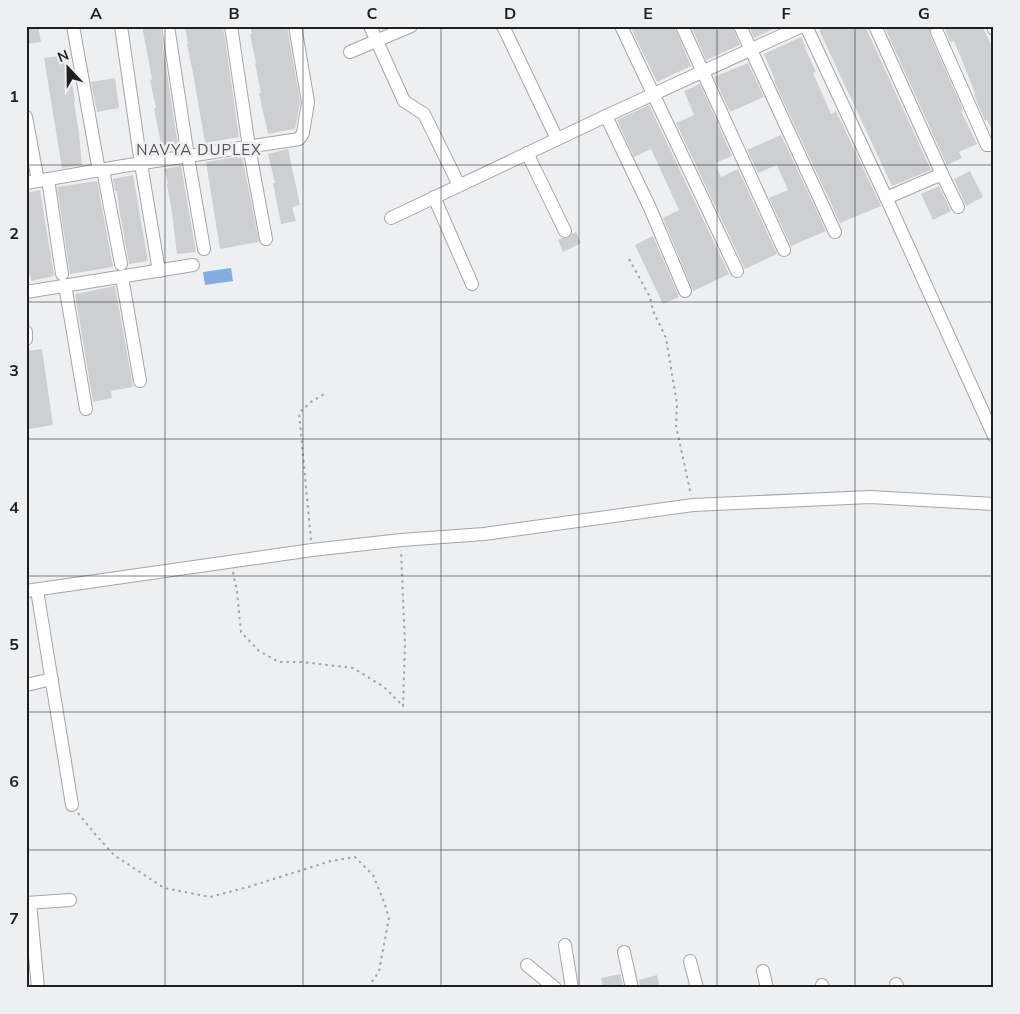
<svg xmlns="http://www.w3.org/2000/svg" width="1020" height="1014" font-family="Mulish,sans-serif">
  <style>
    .water { fill: #82ade3 }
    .building { fill: #cecfd1 }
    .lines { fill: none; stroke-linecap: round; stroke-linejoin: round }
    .minor-casing { stroke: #a4a5a7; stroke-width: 14 }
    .path { stroke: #a2a3a4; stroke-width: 2; stroke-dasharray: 2.5 4; stroke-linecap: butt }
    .minor { stroke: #fff; stroke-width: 12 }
    .grid { fill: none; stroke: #1f1f20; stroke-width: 1; stroke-opacity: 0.55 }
    .labels { text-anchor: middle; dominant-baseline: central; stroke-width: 5; stroke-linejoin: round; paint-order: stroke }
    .neighbourhood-label { font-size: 15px; letter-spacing: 1px; fill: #535355; stroke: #eeeff1 }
    .neatline { fill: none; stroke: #1f1f20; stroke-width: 2 }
    .grid-label { font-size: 16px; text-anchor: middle; font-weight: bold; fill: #1f1f20 }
  </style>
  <rect width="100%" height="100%" fill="#eeeff1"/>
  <path class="water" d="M231,268L233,281L205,285L203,272Z"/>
  <g class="building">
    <path d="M26,26H38L41,42L26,44Z"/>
    <path d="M142,26H160L178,146L162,149L154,108H156L150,80L152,79Z"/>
    <path d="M185,26H223L239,137L205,143L193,73L187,44H188Z"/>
    <path d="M250,26H287L300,102L295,129L288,130L268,134L259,93H261L255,63H256L250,34H252Z"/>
    <path d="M630,26H674L691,66L657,82Z"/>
    <path d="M691,26H732L740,45L706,60Z"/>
    <path d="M749,26H780L754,38Z"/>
    <path d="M827,26H865L931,170L892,186L819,30Z"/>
    <path d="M884,26H928L930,29V35L963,110L961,111L977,144L959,152L962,158L947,165Z"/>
    <path d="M944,26H982L990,42L994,51V135L987,120L985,121L979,107L974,94L975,93L960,55L954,41L950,42Z"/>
    <path d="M801,37L806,48H805L816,72L813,73L831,114L836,111L881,206L840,223L774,81L775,80L764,54Z"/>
    <path d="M67,55L75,101L74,102L79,133L82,165L62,168L44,58Z"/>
    <path d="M748,63L764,97L730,112L714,77Z"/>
    <path d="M115,78L119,108L97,112L91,82Z"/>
    <path d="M700,84L732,156L715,163L721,177L738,169L777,254L745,269L676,123L694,115L684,91Z"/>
    <path d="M649,105L729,274L693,291L663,218L679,210L651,149L634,157L617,120Z"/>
    <path d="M781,135L826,231L791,246L769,198L788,190L777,165L758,173L747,150Z"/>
    <path d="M288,149L300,205L292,207L296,221L281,224L273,183H275L268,154Z"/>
    <path d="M242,156L259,242L220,249L206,162Z"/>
    <path d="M181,166L196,252L177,254L172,213L167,184H168L164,169Z"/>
    <path d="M970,171L983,197L966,206L954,179Z"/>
    <path d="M133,175L148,261L129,264L119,208L117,191H115L113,179Z"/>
    <path d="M97,181L113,267L70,274L57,187Z"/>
    <path d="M939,186L951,211L933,220L921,194Z"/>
    <path d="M40,190L54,276L31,281L26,259V193Z"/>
    <path d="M576,232L581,243L563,252L558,240L562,238H568L572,234Z"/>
    <path d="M653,236L679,297L663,304L635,245Z"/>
    <path d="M115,286L133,387L111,391L112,398L93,402L75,294Z"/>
    <path d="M42,349L53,425L29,429L26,412V351Z"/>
    <path d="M620,974L624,988H603L601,978Z"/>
    <path d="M657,975L660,988H640L639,980Z"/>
  </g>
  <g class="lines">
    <g class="minor-casing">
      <g id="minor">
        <path d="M73,26L99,171"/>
        <path d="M121,26L141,164L159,271"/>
        <path d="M168,26L188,157L204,249"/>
        <path d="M231,26L249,147L266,239"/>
        <path d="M370,26L404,101L424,114L459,185"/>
        <path d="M503,26L557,139"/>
        <path d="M621,26L737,271"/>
        <path d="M682,26L784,250"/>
        <path d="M740,26L835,232"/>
        <path d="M806,26L890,206L994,436"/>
        <path d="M875,26L942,174L886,198"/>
        <path d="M993,26L994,29"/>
        <path d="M937,32L987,145H994"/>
        <path d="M350,52L411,26"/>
        <path d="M26,117L38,181"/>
        <path d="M527,153L565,231"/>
        <path d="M103,170L121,264"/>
        <path d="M942,174L958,207"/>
        <path d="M48,179L62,274"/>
        <path d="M26,183L123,166L299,139L303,133L308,102L295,26"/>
        <path d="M434,197L472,284"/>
        <path d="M391,218L606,116"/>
        <path d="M122,277L140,381"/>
        <path d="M65,285L86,409"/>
        <path d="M685,291L650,208L606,116L802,26"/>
        <path d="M26,292L193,265"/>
        <path d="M26,332V339"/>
        <path d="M37,590L72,805"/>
        <path d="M26,591L312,550L401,540L484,534L693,505L870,497L994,504"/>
        <path d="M26,685L52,679"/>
        <path d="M26,903L70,900"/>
        <path d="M30,903L38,988"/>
        <path d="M565,945L572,988"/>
        <path d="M624,952L632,988"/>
        <path d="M690,961L697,988"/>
        <path d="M527,965L555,988"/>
        <path d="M763,971L767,988"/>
        <path d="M896,984L898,988"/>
        <path d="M822,985L823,988"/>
      </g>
    </g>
    <g class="path">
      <path d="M629,259L650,297L653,311L666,338L677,404L676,426L691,495"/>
      <path d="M311,540L299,413L311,402L326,393"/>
      <path d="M233,572L237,592L241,632L259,651L279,662H301L353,668L384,687L403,706L405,645L401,550"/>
      <path d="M78,813L95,834L114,855L164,888L210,897L248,887L331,861L355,857L373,875L384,902L389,918L379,971L368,988"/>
    </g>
    <use href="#minor" class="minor"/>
  </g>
  <path class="grid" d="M165,26V988M303,26V988M441,26V988M579,26V988M717,26V988M855,26V988M26,165H994M26,302H994M26,439H994M26,576H994M26,712H994M26,850H994"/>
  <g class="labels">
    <g class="neighbourhood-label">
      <text x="199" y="149">NAVYA DUPLEX</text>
    </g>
  </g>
  <rect width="1020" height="1014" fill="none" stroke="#eeeff1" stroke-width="55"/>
  <g transform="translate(68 68) rotate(338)" stroke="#eeeff1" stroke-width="4" paint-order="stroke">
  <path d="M0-4L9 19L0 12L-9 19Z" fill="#1f1f20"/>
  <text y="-8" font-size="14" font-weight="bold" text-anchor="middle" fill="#1f1f20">N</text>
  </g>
  <rect x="28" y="28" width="964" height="958" class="neatline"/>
  <g class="grid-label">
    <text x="96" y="19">A</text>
    <text x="234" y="19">B</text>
    <text x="372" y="19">C</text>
    <text x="510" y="19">D</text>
    <text x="648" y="19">E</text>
    <text x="786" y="19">F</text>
    <text x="924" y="19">G</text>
    <text x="14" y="102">1</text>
    <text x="14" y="239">2</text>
    <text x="14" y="376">3</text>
    <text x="14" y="513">4</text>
    <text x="14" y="650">5</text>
    <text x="14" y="787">6</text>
    <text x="14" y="924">7</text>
  </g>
</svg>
